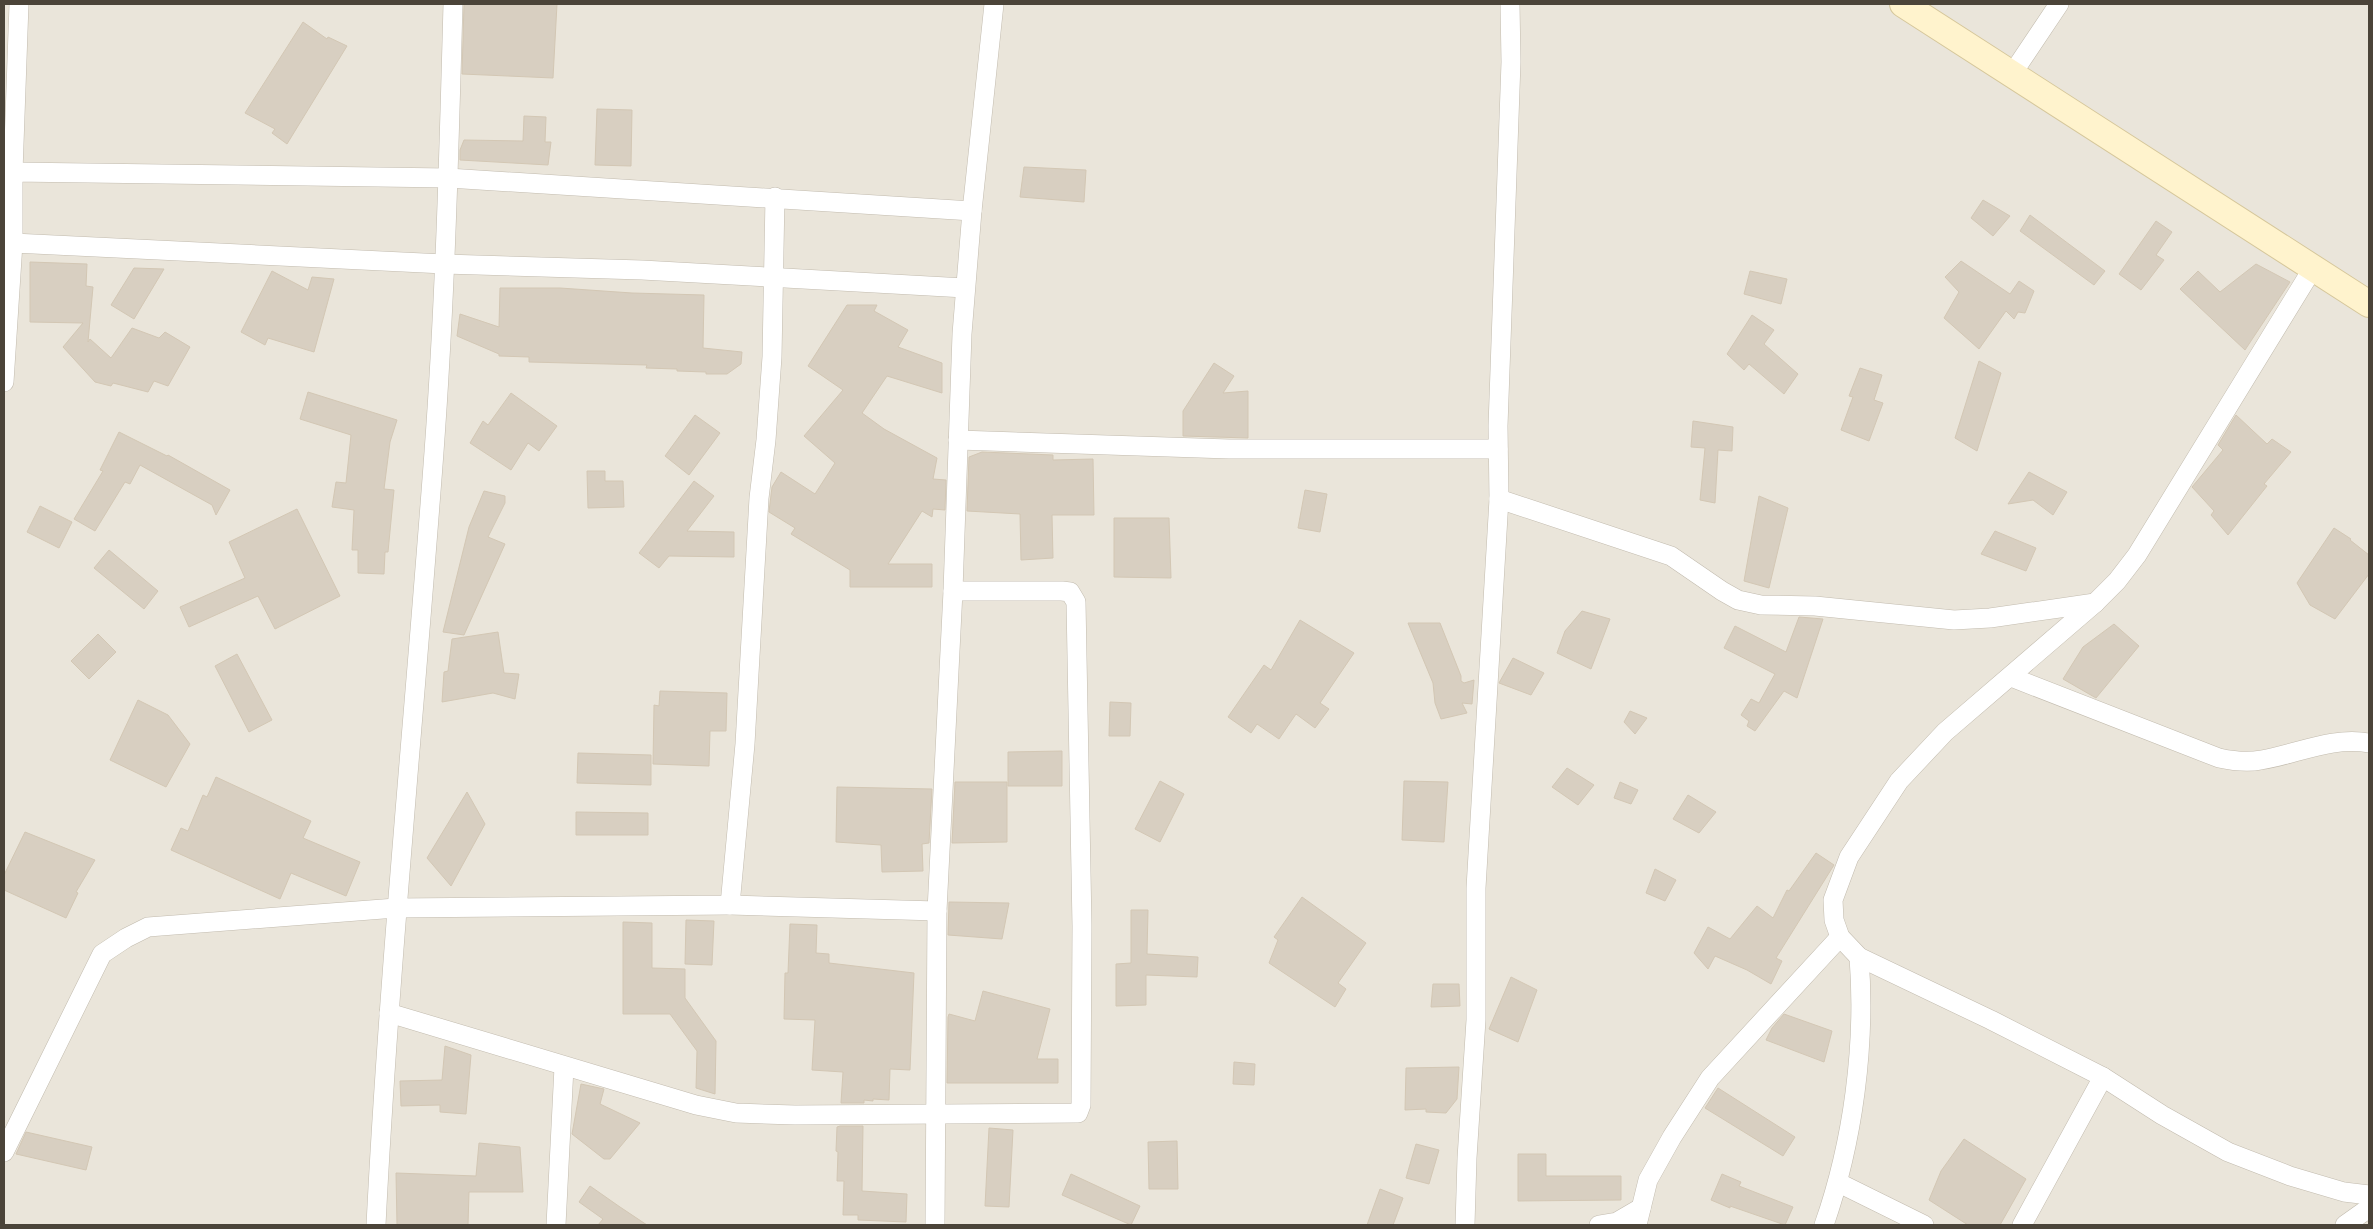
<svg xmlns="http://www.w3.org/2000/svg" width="2373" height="1229" font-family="Raleway,sans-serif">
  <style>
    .residential { fill: #eae5da }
    .building { fill: #d8cfc1; stroke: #d3c7b4 }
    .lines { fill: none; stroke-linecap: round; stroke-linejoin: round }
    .street-casing { stroke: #c2bbae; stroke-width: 20 }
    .secondary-casing { stroke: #d6c79b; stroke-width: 28 }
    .street { stroke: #fff; stroke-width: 19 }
    .secondary { stroke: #fff3cd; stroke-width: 26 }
  </style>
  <rect width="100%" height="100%" fill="#f6f3ec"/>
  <rect class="residential" x="4" y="4" width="2365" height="1221"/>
  <g class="building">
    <path d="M464,4H557L553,78L462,74Z"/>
    <path d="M303,22L327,39L328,37L347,46L287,144L272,133L275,129L245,113Z"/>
    <path d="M597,109L632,110L631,166L595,165Z"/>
    <path d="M524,116L546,117L545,142H551L548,165L460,160V150L464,140L523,141Z"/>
    <path d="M1024,167L1086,170L1084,202L1020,197Z"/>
    <path d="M1983,200L2010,216L1993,236L1971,218Z"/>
    <path d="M2030,215L2105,271L2094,285L2020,231Z"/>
    <path d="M2156,221L2172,232L2156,255L2164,260L2141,290L2119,274Z"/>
    <path d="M1961,261L2010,294L2019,281L2034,291L2025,313L2018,312L2014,319L2006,311L1979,349L1944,318L1959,292L1945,277Z"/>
    <path d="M30,262L87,264L86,286L93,287L88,342L90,339L111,358L132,328L159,338L165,332L190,347L168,386L154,381L148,392L113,383L111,386L95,382L63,347L83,323L30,322Z"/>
    <path d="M2256,264L2290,282L2245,350L2180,289L2198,271L2220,292Z"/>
    <path d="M134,268L164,269L134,319L111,305Z"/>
    <path d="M272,271L308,290L312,277L334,279L314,352L268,338L265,345L241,332Z"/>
    <path d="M1750,271L1787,279L1781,304L1744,294Z"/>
    <path d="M500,288H560L632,293L704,295L703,348L742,352L741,364L727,374H706V372L677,371V369L646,368L647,365L529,362V357L499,356V354L457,336L460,314L499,327Z"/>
    <path d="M847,305H877L874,311L908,330L898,347L942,363V393L887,376L862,413L884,429L937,458L933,479L946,480L945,510L933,509L932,517L922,511L888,564H932V587H850V570L791,534L795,528L769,512L772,487L781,472L815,494L835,463L804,436L843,390L808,366Z"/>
    <path d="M1752,315L1774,330L1764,344L1798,374L1784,394L1749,364L1744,370L1727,354Z"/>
    <path d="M1979,361L2001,373L1977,451L1955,438Z"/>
    <path d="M1214,363L1234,376L1223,393L1248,391V438L1183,436V411Z"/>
    <path d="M1860,368L1882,375L1874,400L1883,403L1869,441L1841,430L1853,397L1849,396Z"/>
    <path d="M308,392L397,420L390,442L384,489L394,490L388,552H385L384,574L358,573V550H352L354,510L332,507L336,482L346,483L351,435L300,419Z"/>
    <path d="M511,393L557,426L539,451L528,443L511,470L470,443L483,421L488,425Z"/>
    <path d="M695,415L720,433L689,475L665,456Z"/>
    <path d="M2236,415L2267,444L2272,439L2291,452L2264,484L2267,486L2228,535L2211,515L2214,511L2192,487L2223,450L2218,445Z"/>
    <path d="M1693,421L1733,427L1732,451L1718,450L1715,503L1700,500L1705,448L1691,447Z"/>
    <path d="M119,432L167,456L168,455L230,490L216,515L212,505L140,465L130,484L125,482L95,531L74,519L103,471L100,470Z"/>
    <path d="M982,452L1053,455V460L1093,459L1094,515H1052L1053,558L1021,560L1020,514L967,511L969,457Z"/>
    <path d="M587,471H605V481H623L624,507L588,508Z"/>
    <path d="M2029,472L2067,492L2053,515L2033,500L2008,504Z"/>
    <path d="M694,481L714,496L687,531L734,532V557L669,556L659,568L639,553Z"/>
    <path d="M1305,490L1327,494L1320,532L1298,528Z"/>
    <path d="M484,491L505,496V503L488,537L505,544L464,635L443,632L469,527Z"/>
    <path d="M1759,496L1788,508L1769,588L1744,581Z"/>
    <path d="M40,506L72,522L59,548L27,532Z"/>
    <path d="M297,509L340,596L275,629L258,596L189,627L180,607L245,578L229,542Z"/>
    <path d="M1114,518H1169L1171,578L1114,577Z"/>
    <path d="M2334,528L2351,539L2350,540L2369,555V574L2335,619L2310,605L2297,583Z"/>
    <path d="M1995,531L2036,548L2026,571L1981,554Z"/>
    <path d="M109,550L158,591L144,609L94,568Z"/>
    <path d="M1582,611L1610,619L1591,669L1557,653L1565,631Z"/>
    <path d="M1799,617L1823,619L1797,698L1784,691L1755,731L1747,726L1749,721L1741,715L1751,699L1759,703L1775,674L1724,648L1735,626L1786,652Z"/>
    <path d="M1300,620L1354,653L1320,703L1329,709L1315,728L1296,714L1279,739L1257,724L1251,733L1228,717L1264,665L1271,670Z"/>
    <path d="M1408,623H1440L1461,676V681L1464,683L1474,680L1472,704L1462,703L1467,713L1441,719L1435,703L1433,683Z"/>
    <path d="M2114,624L2139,646L2096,698L2063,679L2083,647Z"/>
    <path d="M498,632L504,673L519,674L515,699L493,693L442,702L444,672L448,671L452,639Z"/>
    <path d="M98,634L116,652L89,679L71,661Z"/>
    <path d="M237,654L272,720L249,732L215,666Z"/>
    <path d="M1513,658L1544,673L1531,695L1499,683Z"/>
    <path d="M660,691L727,693L726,731H710L709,766L653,764L654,705L659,706Z"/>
    <path d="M138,700L168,715L190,744L166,787L110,760Z"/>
    <path d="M1110,702L1131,703L1130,736H1109Z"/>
    <path d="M1630,711L1647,718L1635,734L1624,722Z"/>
    <path d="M1062,751V786H1008V752Z"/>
    <path d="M578,753L651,755V785L577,783Z"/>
    <path d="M1567,768L1594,785L1578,805L1552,787Z"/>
    <path d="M216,777L311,821L303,838L360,862L346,896L291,873L280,899L171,850L181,828L188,831L203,795L207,797Z"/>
    <path d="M1160,781L1184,794L1160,842L1135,829Z"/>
    <path d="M1404,781L1448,782L1444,842L1402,840Z"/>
    <path d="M955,782H1007V842L952,843Z"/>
    <path d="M1620,782L1638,790L1631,804L1614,798Z"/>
    <path d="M837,787L932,789L929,843L922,844L923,871L882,872L881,845L836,842Z"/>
    <path d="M467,792L485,824L451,886L427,858Z"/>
    <path d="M1688,795L1716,812L1699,833L1673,819Z"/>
    <path d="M576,812L648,813V835H576Z"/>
    <path d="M25,832L95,860L76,892L78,893L66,918L4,890V875Z"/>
    <path d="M1816,853L1834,865L1776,958L1782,961L1771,984L1747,970L1715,956L1708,969L1694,953L1708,927L1730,939L1757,906L1773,918L1787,890L1789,891Z"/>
    <path d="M1655,869L1676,880L1665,901L1646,893Z"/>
    <path d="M1302,897L1366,943L1338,983L1346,989L1335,1007L1269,963L1278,940L1274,937Z"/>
    <path d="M949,902L1009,903L1002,939L948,935Z"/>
    <path d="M1131,910H1148L1147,954L1198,957L1197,977L1146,975V1005L1116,1006V964L1131,963Z"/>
    <path d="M686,920L714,921L712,965L685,964Z"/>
    <path d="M623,922L652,923V968L685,969V998L716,1041L715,1094L696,1088L697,1051L670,1014H623Z"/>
    <path d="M790,924L817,925L816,953L829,954V963L914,973L910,1070L890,1069L889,1100L873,1099V1101L864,1100V1103H841L843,1072L812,1070L815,1020L784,1019L785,973H788Z"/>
    <path d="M1511,977L1537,990L1518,1042L1489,1029Z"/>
    <path d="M1433,984H1459L1460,1006L1431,1007Z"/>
    <path d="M983,991L1050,1009L1037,1059H1058V1083H947L948,1017L949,1014L975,1021Z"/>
    <path d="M1784,1014L1832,1031L1824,1062L1766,1040L1772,1028Z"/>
    <path d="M445,1046L471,1055L466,1114L440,1112V1105L401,1106L400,1081L442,1080Z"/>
    <path d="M1234,1062L1255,1064L1254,1085L1233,1084Z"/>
    <path d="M1459,1067L1457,1099L1446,1113L1426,1112V1109L1405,1110L1406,1068Z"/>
    <path d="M581,1084L604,1089L600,1104L640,1123L610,1159H604L572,1134Z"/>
    <path d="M1718,1088L1795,1137L1783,1156L1705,1108Z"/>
    <path d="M840,1126H863L862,1191L907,1194L906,1222L858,1220V1215H843L844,1181H837L838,1152L836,1151L837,1127Z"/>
    <path d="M989,1128L1013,1130L1009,1207L985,1206Z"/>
    <path d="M26,1132L92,1147L86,1170L16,1154Z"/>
    <path d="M1964,1139L2026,1179L2000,1225H1968L1929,1200L1941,1171Z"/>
    <path d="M1177,1141L1178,1189H1149L1148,1142Z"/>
    <path d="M479,1143L520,1147L523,1192H469L468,1225H397L396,1173L476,1176Z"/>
    <path d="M1416,1144L1439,1150L1429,1184L1406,1178Z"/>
    <path d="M1518,1154H1546V1176H1621V1200L1518,1201Z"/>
    <path d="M1071,1174L1140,1206L1131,1225L1062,1195Z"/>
    <path d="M1722,1174L1741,1182L1739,1186L1793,1207L1785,1225L1730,1206V1208L1711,1200Z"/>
    <path d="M590,1186L620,1207L647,1225H598L603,1219L579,1202Z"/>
    <path d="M1380,1189L1403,1198L1393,1225H1367Z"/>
  </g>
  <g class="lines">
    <g class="street-casing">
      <g id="street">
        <path d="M2012,74L2059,4"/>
        <path d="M4,173L13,172L448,178L972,211"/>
        <path d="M4,235L13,243L444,264L642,270L965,288"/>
        <path d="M2313,268L2137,555L2117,581L2095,603L1945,732L1899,781L1849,857L1833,900L1834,920L1840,937L1859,957L1991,1020L2103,1077L2162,1115L2228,1152L2290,1176L2344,1192L2369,1195"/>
        <path d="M4,382L13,243V172L19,4"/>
        <path d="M958,440L1229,449H1498"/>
        <path d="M1499,499L1671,556L1722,591L1738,600L1761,605L1815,606L1954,620L1990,618L2095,603"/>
        <path d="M2011,677L2219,758C2233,761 2247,763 2261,760C2297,754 2333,736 2369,743"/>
        <path d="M730,905L937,911"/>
        <path d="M389,1013L696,1105L736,1113L795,1115L1078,1113L1081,1105L1082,926L1076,602L1070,592L1062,591H953"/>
        <path d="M4,1152L102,954L126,938L148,927L396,908L730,905L745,744L759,498L766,440L772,357L775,197"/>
        <path d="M1839,1183L1924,1225"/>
        <path d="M376,1225C389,967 415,710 434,452C445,303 449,153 453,4"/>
        <path d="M556,1225L564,1067"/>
        <path d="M935,1225L937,911L953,591L962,334L972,211L994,4"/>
        <path d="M1465,1225L1467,1158L1476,1020V888L1499,499L1498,426L1511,62L1510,4"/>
        <path d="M1599,1225L1617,1222L1641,1208"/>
        <path d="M1637,1225L1648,1180L1672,1137L1710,1078L1840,937"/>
        <path d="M1824,1225C1853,1142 1866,1045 1859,957"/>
        <path d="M2022,1225L2103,1077"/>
        <path d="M2345,1225L2369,1208"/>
      </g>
    </g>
    <g class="secondary-casing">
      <path id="secondary" d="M1903,4L2369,304"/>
    </g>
    <use href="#street" class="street"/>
    <use href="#secondary" class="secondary"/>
  </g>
  <rect width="2373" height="1229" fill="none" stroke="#4b4439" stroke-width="10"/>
</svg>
